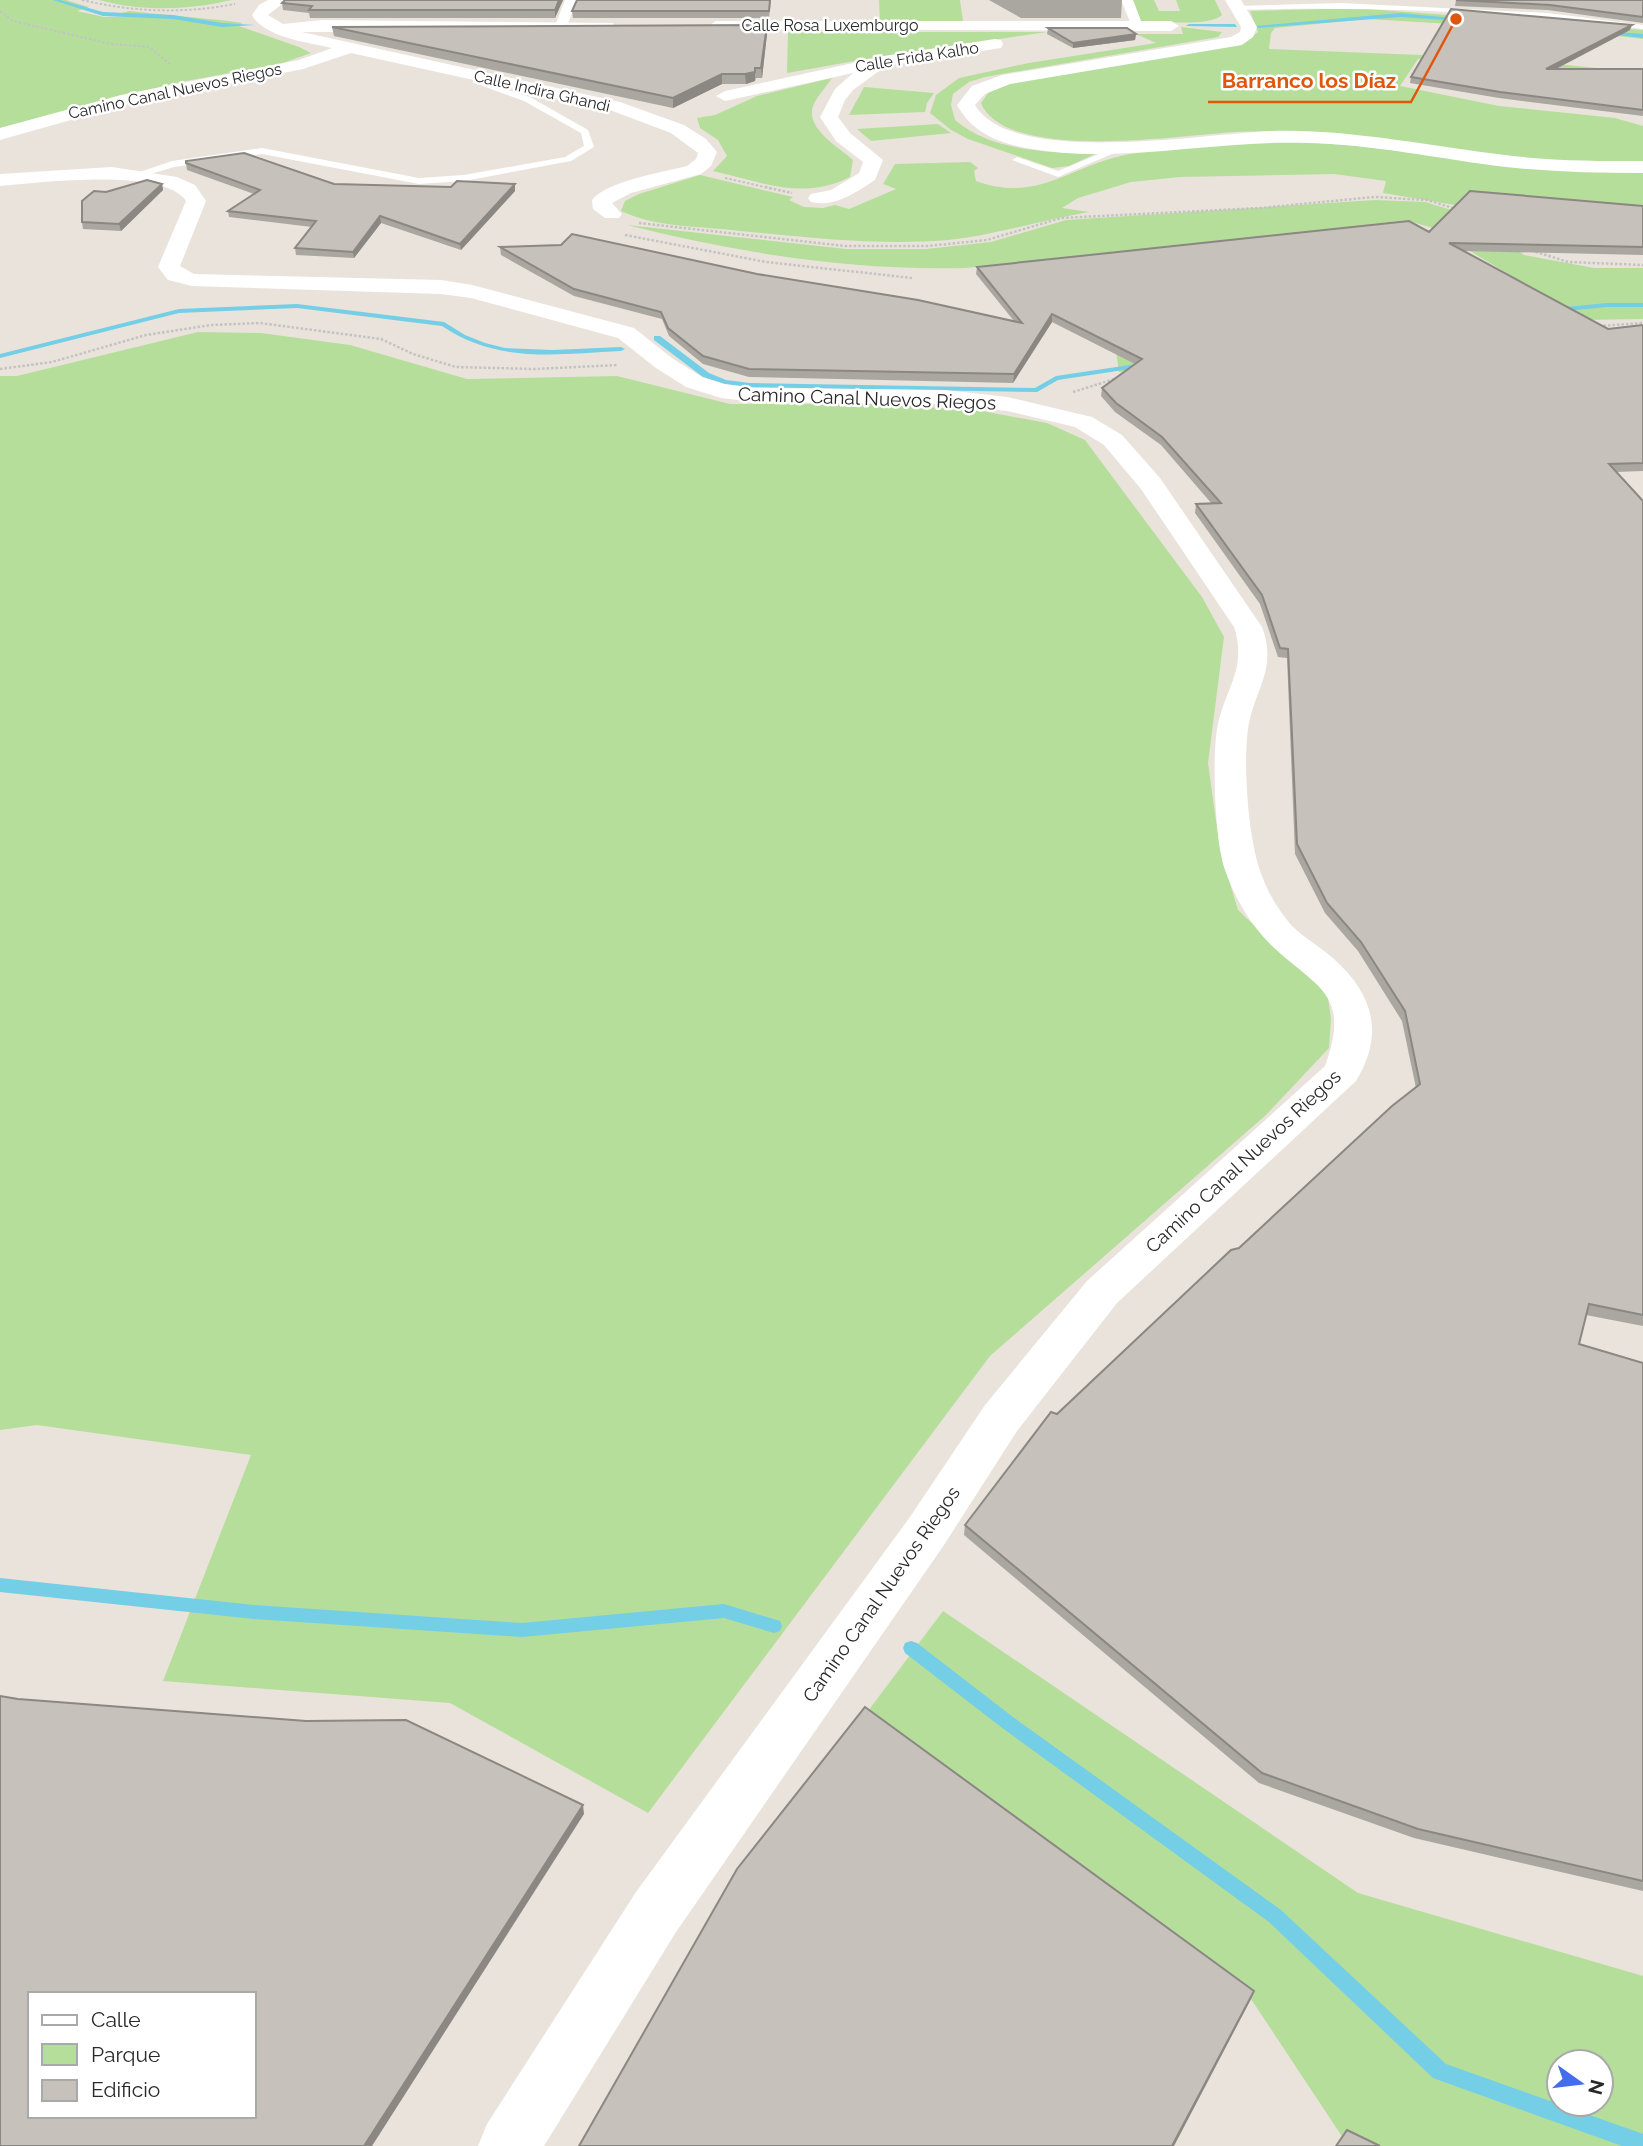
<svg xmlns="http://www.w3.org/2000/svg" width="1643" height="2146" font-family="Raleway,sans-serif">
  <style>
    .green { fill: #b5de9b; fill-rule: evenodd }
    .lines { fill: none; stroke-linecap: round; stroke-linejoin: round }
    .stream { fill: #74cee6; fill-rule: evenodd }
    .path-far1 { stroke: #c3c3c3; stroke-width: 2; stroke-dasharray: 2.5 2; stroke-linecap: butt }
    .path { stroke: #c3c3c3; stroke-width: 2.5; stroke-dasharray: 2.5 2; stroke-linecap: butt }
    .service { fill: #fff; fill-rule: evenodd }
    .pedestrian { fill: #fff; fill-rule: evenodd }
    .minor { fill: #fff; fill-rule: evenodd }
    .tertiary { fill: #fff; fill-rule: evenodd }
    .wall { fill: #aaa6a0 }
    .shaded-wall { fill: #8b8782 }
    .building { fill: #c6c1ba; stroke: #8b8782; stroke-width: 2; fill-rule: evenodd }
    .labels { text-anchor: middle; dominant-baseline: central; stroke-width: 5; stroke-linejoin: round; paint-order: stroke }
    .far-street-label { font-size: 16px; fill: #292929; stroke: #fff }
    .street-label { font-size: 19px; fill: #292929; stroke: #fff }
    .leader { fill: none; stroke: #de570d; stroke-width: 2.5 }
    .callout-dot { fill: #de570d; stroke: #fff; stroke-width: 2.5 }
    .callout-label { font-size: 21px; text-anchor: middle; font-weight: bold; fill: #de570d; stroke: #fff; stroke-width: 5; stroke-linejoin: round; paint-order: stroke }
  </style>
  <rect width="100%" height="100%" fill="#eae3db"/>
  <g class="green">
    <path d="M0,0H66L89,7L77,11L104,17H124L118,14L129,11L229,21L242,23L239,26L299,47L311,53L280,64L175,83L0,128Z"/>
    <path d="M99,0H232C188,10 143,12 99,0Z"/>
    <path d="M879,0H960L963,21H880Z"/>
    <path d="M1132,0H1154L1159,11H1180L1176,0H1215L1222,15C1210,27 1158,21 1140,21Z"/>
    <path d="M1355,8L1643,30V39L1584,32L1368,19L1275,28L1271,33L1269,49L1496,58L1597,68L1615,75H1599L1537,65L1418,59L1400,86L1499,106L1615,118L1643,126V163L1555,161L1278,131C1264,132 1249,131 1235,132C1182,135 1005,163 981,103L989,92L1017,81L1246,41L1258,32L1250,11Z"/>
    <path d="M1181,27L1222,32L1218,37L985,77L969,82L953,94L951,105L955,120C992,152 1049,152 1095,154L1069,166L1052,168L968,139L951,130L930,113L936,95L959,78L1029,63L1156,43L1136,34H1183Z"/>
    <path d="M788,32H1047L883,56L787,73Z"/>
    <path d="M832,78C826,87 817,96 813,106C805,129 840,148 853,160L850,177C801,201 763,182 713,171L727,156L718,140L700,128L697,118L715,115L757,96Z"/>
    <path d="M864,87L934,93L927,103L925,112L849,115Z"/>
    <path d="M938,124L951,133L871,141L857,129Z"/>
    <path d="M1280,141L1349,145L1516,165L1643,172V213L1461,206L1383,193L1386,181L1334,174L1180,177L1131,182L1078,198L1062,208L1089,212C1042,220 996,235 948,240C875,246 803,237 731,230C694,226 655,227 621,211L625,201L639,194L700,175L793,197L789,200L804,207L823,208L835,205L849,209L896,189L883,184L895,164L970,162L978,168L974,171L976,181C1040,204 1071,164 1130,154C1179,145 1231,144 1280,141Z"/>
    <path d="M1375,200L1425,202L1455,211L1491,232L1524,255L1594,268H1643V319L1584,320L1119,372L1116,351L1539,293L1475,254L1440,230L1412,222L965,268C852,271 737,253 627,225L846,249H926L991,242L1066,220Z"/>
    <path d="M198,332L261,333L350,345L467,379L617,376L730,404H886L982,411L1047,423L1085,440L1202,597L1224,637L1208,763L1220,850L1238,910L1294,964L1327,991L1331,1019L1329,1048L1266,1115L990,1356L648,1813L450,1703L163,1681L251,1455L37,1425L0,1430V376H17Z"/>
    <path d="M943,1611L1358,1893L1643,1976V2146H1361L1343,2138L1251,1999L865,1715ZM1559,2062H1601V2104H1559Z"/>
  </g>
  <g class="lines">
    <g class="stream">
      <path d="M53,0H60L103,12L173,15L222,23L255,25L222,27L173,19L103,16Z"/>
      <path d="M1400,13L1464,19L1461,21L1400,17L1258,28L1255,26Z"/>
      <path d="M1235,24L1237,27L1186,26L1189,24Z"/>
      <path d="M1607,31L1643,34V38L1609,34Z"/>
      <path d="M1607,303H1643V307H1607L1556,312L1552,310L1556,308Z"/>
      <path d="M297,304L444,322L465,335L485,343L505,348L553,350L621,347L625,349L621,351C557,354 498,364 442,326L297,308L179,313L0,358V354L179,309Z"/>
      <path d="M654,336H660L709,373L726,380L750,383L1035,388L1056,376L1150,362L1154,364L1150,366L1058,380L1037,392L750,387L725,384L703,377L654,340Z"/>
      <path d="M0,1578L254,1605L522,1623L724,1604L780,1621L782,1626L780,1631L774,1633L724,1618L522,1637L254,1619L0,1592Z"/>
      <path d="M911,1641L917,1643L1013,1717L1281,1910L1446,2064L1643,2134V2146H1622L1433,2078L1269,1922L1001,1727L905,1653L903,1648L905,1643Z"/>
    </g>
    <g class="path-far1">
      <path d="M82,0C133,12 183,14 235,4"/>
      <path d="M0,11L13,21L111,44L149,47L171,65"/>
      <path d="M725,178L773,189"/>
    </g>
    <g class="path">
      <path d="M765,187L792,193"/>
      <path d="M639,223L844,246H928L987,240L1061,218L1260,208L1374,197L1427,200L1456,209"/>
      <path d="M625,235L766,262L912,278"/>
      <path d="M1527,249L1568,262L1643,265"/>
      <path d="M1599,326L1643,323"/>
      <path d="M0,369L52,362L146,335L211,325L260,323L381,339L413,354L456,367L535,369L618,365"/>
      <path d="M1073,392L1121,377"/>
    </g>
    <g class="service">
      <path d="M1340,3L1548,13L1643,25V29C1508,12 1374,6 1238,10L1234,8L1238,6Z"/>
      <path d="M485,74L489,77L483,82L530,97L588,130L594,147L571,161L464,181L419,184L262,154L174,167L130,180L125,177L172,161L262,148L419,178L464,175L565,157L584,146L581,133L524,101L472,82Z"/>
      <path d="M1118,146L1126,148L1058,177L1012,160L1017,157L1058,171Z"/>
    </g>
    <g class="pedestrian">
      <path d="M565,0H577L567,26L561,30L555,26Z"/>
      <path d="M1121,0H1133L1143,26L1141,29H1133Z"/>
    </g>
    <g class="minor">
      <path d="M268,0H287L268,15L283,24L322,20L613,23L615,26L607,31L302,32L620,102L684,125L706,139L717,152L711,166L701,174L631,193L612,203L622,214L619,218H605L593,209L592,200C607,181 663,172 687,166L696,159L698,153L671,133L610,110L351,53L303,69L124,105L0,140V128L121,95L299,60L332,48C309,43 263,37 252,15L259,5Z"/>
      <path d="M716,21H1171L1179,26L1171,31L710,29L708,26Z"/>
      <path d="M995,39L1001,40L1003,44L1001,48L886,66L853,90L845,100L838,117L850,133L883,160L875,180C856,192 835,208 811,202L808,198L811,194L831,190L859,173L863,162L836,141L820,117L835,89L853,73L725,101L716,96L725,91L885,56Z"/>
      <path d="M112,167L177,177L195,185L206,201L180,266L194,274L441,280L472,285L634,328L672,358L702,377L724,384L754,388L945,390L1007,397L1092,417L1122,435L1160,478L1262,627C1278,670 1254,689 1248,729C1243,765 1248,842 1262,876C1269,895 1279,911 1292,926C1304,938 1321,947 1334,959C1373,994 1385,1034 1356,1081L1117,1303L1017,1431L944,1545L676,1932L544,2146H478L487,2124L636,1892L910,1517L985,1405L1087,1281L1325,1066C1352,992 1316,988 1271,945C1250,924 1233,895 1224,867C1215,836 1212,761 1217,729C1224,689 1248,670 1234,627L1141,489L1104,445L1075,427L1007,411L945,404L754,402L721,398L686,387L656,368L618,338L471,298L441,294L192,286L168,280L158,267L186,201C164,167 39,183 0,186V174Z"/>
    </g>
    <path class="tertiary" d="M1225,0H1241L1257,27L1253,37L1242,45L1010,84L985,94L975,105C1012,168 1207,133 1272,131C1351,129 1427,146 1505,155C1551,161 1597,161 1643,161V173C1597,173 1551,172 1506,167C1439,159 1373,144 1306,143C1213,140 1119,165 1026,148C996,142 972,132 957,105L972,86L1002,75L1231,37L1240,32L1241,27Z"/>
  </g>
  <g class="wall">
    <path d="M563,0L555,18H310L309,13L283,10L282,3Z"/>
    <path d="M577,0H771L769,18H573L572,11Z"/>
    <path d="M989,0H1122L1121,18H1021Z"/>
    <path d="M1456,0H1643V23L1548,10L1455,6Z"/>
    <path d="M332,27L767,34L762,78H756L755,81L746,84H722L673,108L334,36Z"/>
    <path d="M1048,28L1136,34L1135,40L1073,48L1047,34Z"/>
    <path d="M1630,30L1556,69H1643V116L1499,98L1410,83L1411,77Z"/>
    <path d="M186,163L334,184L451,187L515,184V191L461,250L381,223L354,258L296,255L295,248L312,227L229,217L228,211L254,194L187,170Z"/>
    <path d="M162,184L163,190L121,231L83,229L82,222L106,192Z"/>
    <path d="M1643,206V255L1463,251L1608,329L1643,325V471L1616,472L1643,501V1326L1586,1315L1579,1344L1643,1363V1891L1414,1838L1259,1783L964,1535L965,1525L1057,1414L1416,1088L1402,1021L1358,951L1325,913L1295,854L1287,658L1278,657L1260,604L1195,513L1196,504H1212L1161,445L1115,412L1101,396L1102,388L1135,364L1052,322L1013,383L749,377L703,364L669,336L662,319L574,296L501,255L500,247L757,274L1014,321L976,274L977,267L1429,232Z"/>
  </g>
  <g class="shaded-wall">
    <path d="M559,0H563L555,18V10Z"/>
    <path d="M767,25V34L762,78L761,68Z"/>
    <path d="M1632,25L1630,30L1544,75L1546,69Z"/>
    <path d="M1136,34L1135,40L1073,48V43Z"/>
    <path d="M755,68V81L746,84L745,74Z"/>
    <path d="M722,74V84L673,108V98Z"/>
    <path d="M162,184L163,190L121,231L119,224Z"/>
    <path d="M515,184V191L461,250L460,244Z"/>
    <path d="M380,216L381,223L354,258L353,252Z"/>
    <path d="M1052,314V322L1013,383L1014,374Z"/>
    <path d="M583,1805L584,1814L372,2146H364Z"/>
    <path d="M1254,1991L1251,1999L1174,2146H1172Z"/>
  </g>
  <g class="building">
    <path d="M285,0H559L555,10H309L312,6L282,3Z"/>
    <path d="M577,0H770L769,11H572Z"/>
    <path d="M1456,0H1643V17L1550,5Z"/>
    <path d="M1451,9L1632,25L1546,69H1643V110L1500,92L1411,77Z"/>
    <path d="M767,25L761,68H755V72L745,74H722L673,98L332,27Z"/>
    <path d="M1048,28H1127L1136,34L1073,43Z"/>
    <path d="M244,153L334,184L451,187L457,181L515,184L460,244L380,216L353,252L295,248L316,221L228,211L260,190L186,163V161Z"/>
    <path d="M147,180L162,184L119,224L82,222V201L94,191L106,192Z"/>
    <path d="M1470,191L1643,206V247L1449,243L1608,329L1643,325V463L1609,464L1643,501V1315L1589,1304L1579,1344L1643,1363V1881L1418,1829L1262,1773L965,1525L1051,1412L1057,1414L1231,1250L1239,1248L1392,1106L1420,1084L1405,1011L1361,942L1327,903L1297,844L1288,649L1280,648L1262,595L1196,504L1221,503L1162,437L1116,403L1102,388L1142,359L1052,314L1014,374L749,369L703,356L668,328L661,312L574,289L500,247L561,245L572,234L757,274L918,300L1022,323L977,267L1409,221L1429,232Z"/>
    <path d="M0,1696L18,1699L306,1721L406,1720L583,1805L364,2146H0ZM30,1994H254V2116H30Z"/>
    <path d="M865,1707L1254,1991L1172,2146H579L737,1869Z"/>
    <path d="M1347,2130L1380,2146H1336Z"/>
  </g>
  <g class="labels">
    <g class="far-street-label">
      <text x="830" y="25">Calle Rosa Luxemburgo</text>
      <text transform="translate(917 57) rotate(-9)">Calle Frida Kalho</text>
      <text transform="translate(175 91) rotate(-12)">Camino Canal Nuevos Riegos</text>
      <text transform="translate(542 91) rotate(13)">Calle Indira Ghandi</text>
    </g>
    <g class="street-label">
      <text transform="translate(867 398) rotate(2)">Camino Canal Nuevos Riegos</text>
      <text transform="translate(1243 1161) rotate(-43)">Camino Canal Nuevos Riegos</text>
      <text transform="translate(881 1594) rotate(-55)">Camino Canal Nuevos Riegos</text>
    </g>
  </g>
  <path class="leader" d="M1456 19L1411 102H1208"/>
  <circle class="callout-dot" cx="1456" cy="19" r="7"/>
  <g class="callout-label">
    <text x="1309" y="88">Barranco los Díaz</text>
  </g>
  <rect x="28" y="1992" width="228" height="126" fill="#ffffff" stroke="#a9a9a9" stroke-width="2"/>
  <rect x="42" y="2015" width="35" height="10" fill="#ffffff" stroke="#a9a9a9" stroke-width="2"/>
  <text x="91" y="2027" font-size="21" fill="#292929">Calle</text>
  <rect x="42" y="2044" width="35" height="21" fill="#b5de9b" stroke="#a9a9a9" stroke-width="2"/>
  <text x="91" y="2062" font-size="21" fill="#292929">Parque</text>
  <rect x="42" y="2080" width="35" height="21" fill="#c6c1ba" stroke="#a9a9a9" stroke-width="2"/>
  <text x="91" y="2097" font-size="21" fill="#292929">Edificio</text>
  <g transform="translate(1580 2083) rotate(104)"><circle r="33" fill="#ffffff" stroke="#a9a9a9" stroke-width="2"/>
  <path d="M0-5L12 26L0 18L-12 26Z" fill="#446dee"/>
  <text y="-10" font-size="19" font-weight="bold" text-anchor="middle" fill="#292929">N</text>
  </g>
</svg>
